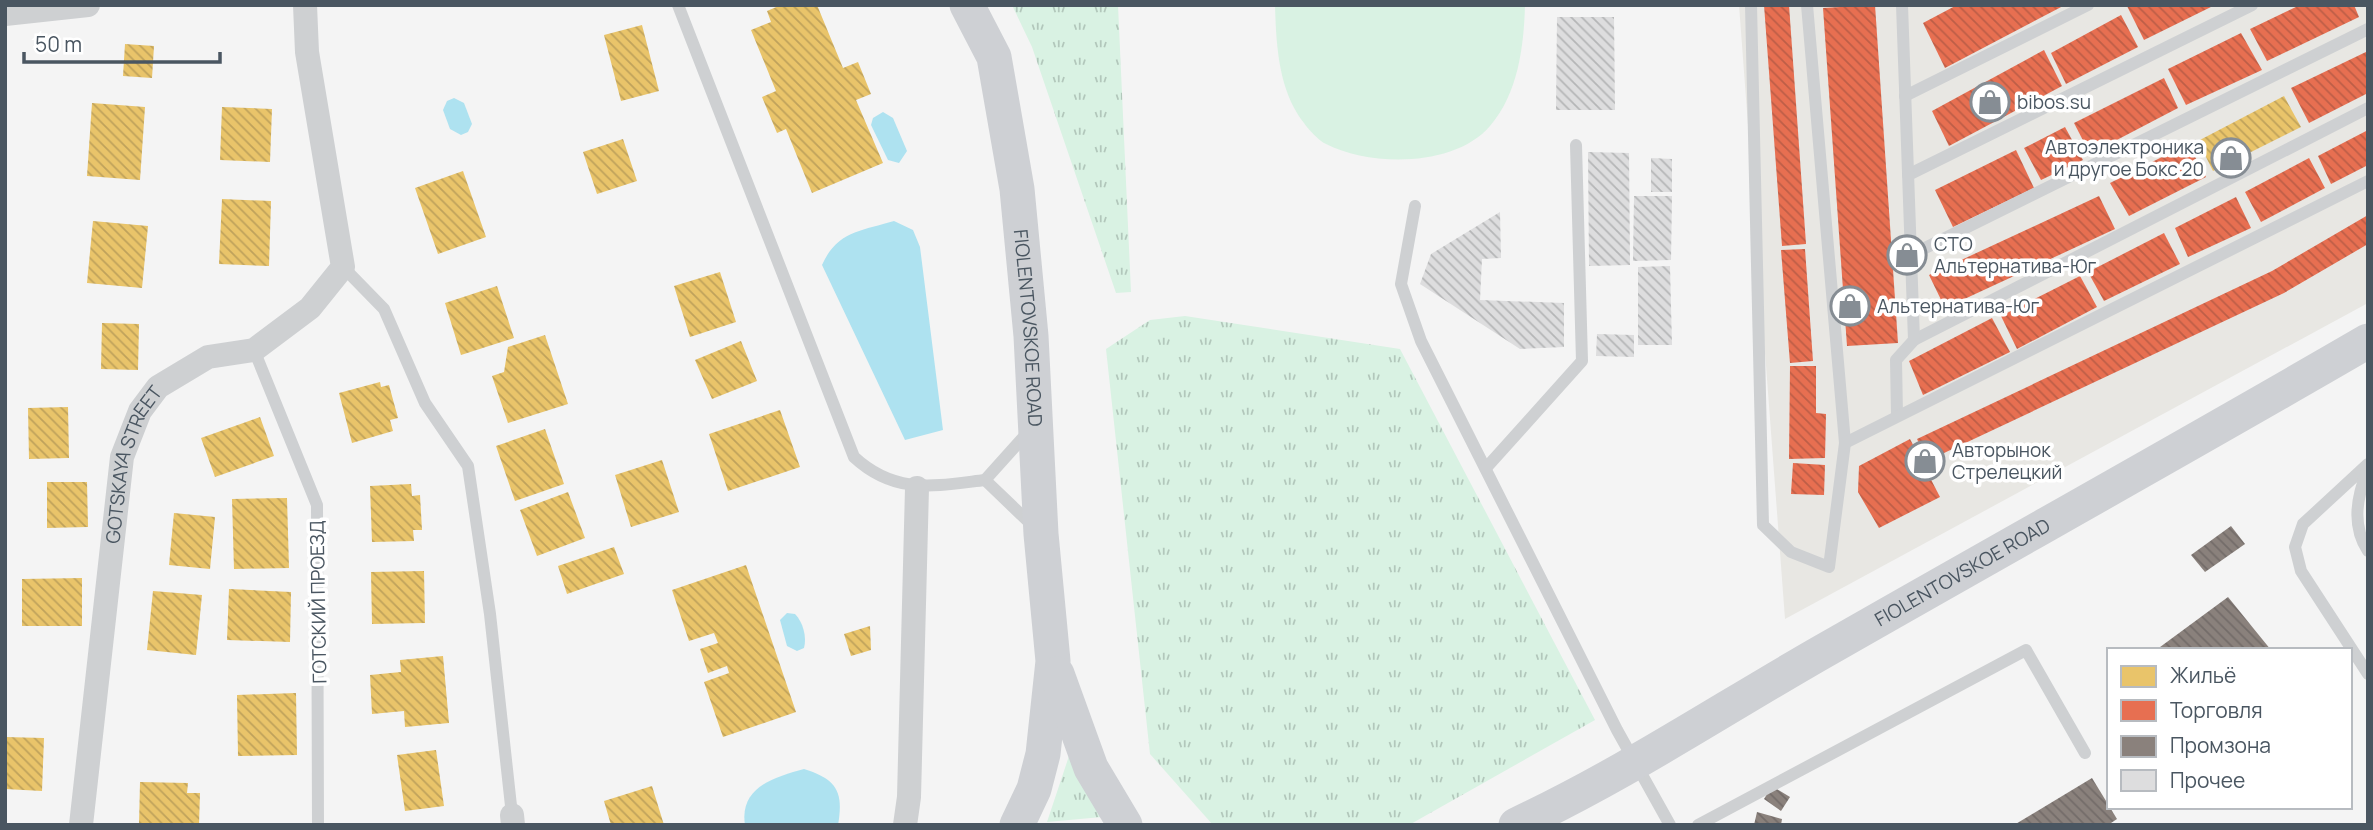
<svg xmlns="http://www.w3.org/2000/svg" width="2373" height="830" font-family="Manrope,sans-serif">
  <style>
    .commercial { fill: #e8e7e3 }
    .grass { fill: url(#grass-tufts) }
    .pitch { fill: #d9f2e3 }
    .water { fill: #aee2f0 }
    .homes { fill: url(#homes-back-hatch) }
    .shops { fill: url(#shops-back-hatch) }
    .industry { fill: url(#industry-back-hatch) }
    .building { fill: url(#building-back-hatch) }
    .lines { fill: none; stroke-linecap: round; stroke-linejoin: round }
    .lane { stroke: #ced0d2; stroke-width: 12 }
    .street { stroke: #ced0d2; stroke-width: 24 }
    .secondary { stroke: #ced0d4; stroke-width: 35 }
    .labels { text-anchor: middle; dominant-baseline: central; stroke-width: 7; stroke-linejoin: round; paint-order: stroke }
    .poi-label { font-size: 19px; fill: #4a5661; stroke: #fff; text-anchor: start }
    .street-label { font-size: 19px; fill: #4a5661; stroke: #fff }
  </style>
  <defs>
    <pattern id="grass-tufts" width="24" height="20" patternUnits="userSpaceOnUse" patternTransform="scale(1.75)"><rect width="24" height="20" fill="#d9f2e3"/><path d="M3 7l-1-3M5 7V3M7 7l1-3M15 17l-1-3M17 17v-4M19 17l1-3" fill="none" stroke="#b2c7bb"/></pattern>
    <pattern id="homes-back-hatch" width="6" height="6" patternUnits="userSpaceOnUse" patternTransform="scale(1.75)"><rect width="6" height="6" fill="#e9c46a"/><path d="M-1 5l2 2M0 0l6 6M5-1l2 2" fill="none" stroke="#bfa25b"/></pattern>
    <pattern id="shops-back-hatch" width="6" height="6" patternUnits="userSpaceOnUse" patternTransform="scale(1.75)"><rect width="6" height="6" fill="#e76f51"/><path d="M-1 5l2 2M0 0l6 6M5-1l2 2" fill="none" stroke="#bd5e47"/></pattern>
    <pattern id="industry-back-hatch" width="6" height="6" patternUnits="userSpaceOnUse" patternTransform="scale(1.75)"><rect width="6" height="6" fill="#8a817c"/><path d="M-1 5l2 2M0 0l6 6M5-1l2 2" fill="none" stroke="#736c69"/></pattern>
    <pattern id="building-back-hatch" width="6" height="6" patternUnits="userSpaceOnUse" patternTransform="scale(1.75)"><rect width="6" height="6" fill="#ddddde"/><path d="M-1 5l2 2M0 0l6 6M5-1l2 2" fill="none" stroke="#b5b6b7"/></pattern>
  </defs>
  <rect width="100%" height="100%" fill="#f4f4f4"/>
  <path class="commercial" d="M1739,5H2368V303L1785,619Z"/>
  <g class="grass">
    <path d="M1012,5H1118L1131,292L1116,293L1032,47Z"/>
    <path d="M1185,316L1400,349L1595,720L1409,825H1213L1150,754L1106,349L1150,320Z"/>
    <path d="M1069,756L1102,817L1047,822Z"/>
  </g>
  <path class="pitch" d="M1275,5H1525C1524,46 1518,94 1490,126C1455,167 1371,167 1326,144C1316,139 1303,123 1297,113C1278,82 1276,41 1275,5Z"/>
  <g class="water">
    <path d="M454,98L464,103L472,124L468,132L461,135L450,129L443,110L447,101Z"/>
    <path d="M883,112L893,118L907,151L899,163L888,160L871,125L873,118Z"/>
    <path d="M894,221L913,230L920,247L943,430L905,440L822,265C837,231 861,231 894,221Z"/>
    <path d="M787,613L795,614C803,622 807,637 804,648L797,651L787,646L780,620Z"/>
    <path d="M804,769C836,779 844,791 838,825H745C739,787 775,777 804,769Z"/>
  </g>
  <g class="homes">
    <path d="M781,5H817L843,68L858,62L871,94L856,100L883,163L812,193L786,129L777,133L762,97L776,91L751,30L771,22L767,11Z"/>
    <path d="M642,25L659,91L621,101L604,35Z"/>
    <path d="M125,44L154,46L152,78L123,76Z"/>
    <path d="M2284,96L2301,127L2213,171L2198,141Z"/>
    <path d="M92,103L145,107L140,180L87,176Z"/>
    <path d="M222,107L272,109L270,162L220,160Z"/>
    <path d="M623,139L637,181L597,194L583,152Z"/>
    <path d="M463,171L486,237L438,254L415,188Z"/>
    <path d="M222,199L271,201L269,266L219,264Z"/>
    <path d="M93,221L148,226L142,288L87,283Z"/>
    <path d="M720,272L736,322L690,337L674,286Z"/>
    <path d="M497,286L514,338L461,355L445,303Z"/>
    <path d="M102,323L139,324L138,370L101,369Z"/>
    <path d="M545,335L568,404L508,423L492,376L504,372L508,347Z"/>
    <path d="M741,341L757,381L712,399L695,360Z"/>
    <path d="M380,382L381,387L389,385L398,418L390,420L393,431L352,443L339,393Z"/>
    <path d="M68,407L69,458L29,459L28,408Z"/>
    <path d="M780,410L800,467L728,491L709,434Z"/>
    <path d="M260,417L274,456L215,477L201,438Z"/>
    <path d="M545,429L564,484L515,501L496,446Z"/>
    <path d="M662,460L679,512L631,527L615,475Z"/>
    <path d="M47,482H87L88,527L47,528Z"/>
    <path d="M411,484L412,496L420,495L422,530H413L414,541L372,542L370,486Z"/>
    <path d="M568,492L585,538L537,556L520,510Z"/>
    <path d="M287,498L289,568L234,569L232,499Z"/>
    <path d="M174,513L215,517L210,569L169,565Z"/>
    <path d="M614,547L624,574L567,594L558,566Z"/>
    <path d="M746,565L796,712L723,737L704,682L729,673L727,666L708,673L700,649L718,643L714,633L689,641L672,590Z"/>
    <path d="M424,571L425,623L372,624L371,572Z"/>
    <path d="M82,578V626H22V579Z"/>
    <path d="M229,589L291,592L290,642L227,640Z"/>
    <path d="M153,591L202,595L196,655L147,650Z"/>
    <path d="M870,626L871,650L851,656L844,634Z"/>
    <path d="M443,656L449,723L405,727L404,711L372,714L370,675L401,672L400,660Z"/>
    <path d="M296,693L297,755L238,756L237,695Z"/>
    <path d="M5,737L44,738L42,791L5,789Z"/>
    <path d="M436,750L444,806L405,811L397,755Z"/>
    <path d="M140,782L188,783L187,793H200L199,825H139Z"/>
    <path d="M652,786L664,825H611L604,801Z"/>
  </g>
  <g class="shops">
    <path d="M1764,5H1789L1806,244L1782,246Z"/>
    <path d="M1875,5L1898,343L1847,346L1823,8Z"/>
    <path d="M1957,5H2065L1945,68L1923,23Z"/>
    <path d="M2130,5H2215L2144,40L2127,6Z"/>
    <path d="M2300,5H2354L2359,17L2267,61L2250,29Z"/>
    <path d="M2121,15L2138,47L2066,84L2051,53Z"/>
    <path d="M2241,33L2262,70L2186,105L2168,69Z"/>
    <path d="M2044,50L2062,86L1949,146L1932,111Z"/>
    <path d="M2368,51V93L2309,123L2291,88Z"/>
    <path d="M2164,78L2178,108L2090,154L2074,123Z"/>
    <path d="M2065,127L2083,160L2041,180L2024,148Z"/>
    <path d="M2368,130V165L2331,184L2318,156Z"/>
    <path d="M2188,144L2206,177L2129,216L2110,183Z"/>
    <path d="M2016,150L2034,188L1953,227L1935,190Z"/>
    <path d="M2309,158L2325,188L2261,222L2245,192Z"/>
    <path d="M2099,196L2115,229L1945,308L1929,275Z"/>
    <path d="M2236,197L2251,228L2188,257L2175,228Z"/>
    <path d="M2368,215V244L2284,293L1927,461L1917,439L2272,271Z"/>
    <path d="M2164,233L2180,264L2104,301L2088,272Z"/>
    <path d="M1805,249L1813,361L1790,363L1781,250Z"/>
    <path d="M2080,276L2097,307L2017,349L2001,316Z"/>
    <path d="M1992,318L2010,352L1923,395L1909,361Z"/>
    <path d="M1790,366H1816V413L1826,414L1825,458L1789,459Z"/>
    <path d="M1910,439L1940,497L1879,528L1858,492L1859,466Z"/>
    <path d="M1793,463L1825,465L1824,495L1791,494Z"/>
  </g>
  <g class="industry">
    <path d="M2231,526L2245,544L2205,572L2191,555Z"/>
    <path d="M2228,597L2271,650H2156Z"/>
    <path d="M2092,778L2117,819L2108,825H2014Z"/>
    <path d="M1772,786L1790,797L1781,811L1764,799Z"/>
    <path d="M1757,812L1782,819L1781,825H1754Z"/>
  </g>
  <g class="building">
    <path d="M1557,17H1614L1615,110H1556Z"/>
    <path d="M1588,152L1629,153L1630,265L1589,266Z"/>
    <path d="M1651,158L1672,159V192H1651Z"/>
    <path d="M1634,196H1672L1671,260L1633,261Z"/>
    <path d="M1500,212L1501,258L1482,259L1480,300L1564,303V347L1520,349L1420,284L1431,254Z"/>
    <path d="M1670,266L1672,345H1638V267Z"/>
    <path d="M1597,334L1634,335V357L1596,356Z"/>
  </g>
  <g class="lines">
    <g class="lane">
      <path d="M678,5L854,457C895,495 934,486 985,480L1030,430"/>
      <path d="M1751,5L1763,525L1791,552L1829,567L1845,443L1807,5"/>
      <path d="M1905,96L2088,5"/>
      <path d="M1908,175L2252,5"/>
      <path d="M1415,206L1401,284L1421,341L1617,730L1670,825"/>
      <path d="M1911,255L2368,29"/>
      <path d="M343,267L384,309L425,403L468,466L490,614L512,815"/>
      <path d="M1914,340L2368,108"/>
      <path d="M254,350L317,505L318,825"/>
      <path d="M1897,415L1896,360L1914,340L1902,5"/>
      <path d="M1845,443L2368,181"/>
      <path d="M2368,464L2303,524L2295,547L2301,571L2368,674"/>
      <path d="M1486,468L1582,361L1576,145"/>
      <path d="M2368,469C2357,496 2351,525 2368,551"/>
      <path d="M985,480L1033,526"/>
      <path d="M1698,825L2026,650L2085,753"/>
    </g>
    <g class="street">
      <path d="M5,14L88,5"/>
      <path d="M512,815L513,825"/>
      <path id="s1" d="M81,825L122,457L140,411L158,387L208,357L254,350L310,308L343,267L307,52L305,5"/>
      <path d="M905,825L909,797L917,488"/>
    </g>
    <g class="secondary">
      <path id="s2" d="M967,5L994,57L1017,189L1031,336L1041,534L1053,661L1043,754L1034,789L1017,825"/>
      <path d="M1057,674L1091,768L1125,825"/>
      <path id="s3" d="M1516,825C1625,774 1725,707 1829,648C2009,545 2189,445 2368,341"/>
    </g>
  </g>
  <defs>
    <g id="shop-ring" transform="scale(2.0125)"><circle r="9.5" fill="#fff" stroke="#868d94" stroke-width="1.5"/><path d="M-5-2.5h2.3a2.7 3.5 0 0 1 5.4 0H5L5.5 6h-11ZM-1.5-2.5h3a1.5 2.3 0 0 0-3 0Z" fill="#868d94"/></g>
  </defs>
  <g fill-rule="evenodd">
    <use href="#shop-ring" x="1990" y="102"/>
    <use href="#shop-ring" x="2231" y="158"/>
    <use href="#shop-ring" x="1907" y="255"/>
    <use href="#shop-ring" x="1850" y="306"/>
    <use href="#shop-ring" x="1925" y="461"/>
  </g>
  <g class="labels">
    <g class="poi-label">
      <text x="2017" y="102">bibos.su</text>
      <text x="2204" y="147" text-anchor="end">Автоэлектроника<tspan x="2204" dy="22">и другое Бокс 20</tspan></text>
      <text x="1934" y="244">СТО<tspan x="1934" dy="22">Альтернатива-Юг</tspan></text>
      <text x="1877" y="306">Альтернатива-Юг</text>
      <text x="1952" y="450">Авторынок<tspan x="1952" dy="22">Стрелецкий</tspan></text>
    </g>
    <g class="street-label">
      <text stroke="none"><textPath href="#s2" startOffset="332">FIOLENTOVSKOE ROAD</textPath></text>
      <text stroke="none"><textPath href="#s1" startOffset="366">GOTSKAYA STREET</textPath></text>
      <text stroke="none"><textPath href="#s3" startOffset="513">FIOLENTOVSKOE ROAD</textPath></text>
      <text transform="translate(318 602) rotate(-91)">ГОТСКИЙ ПРОЕЗД</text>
    </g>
  </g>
  <rect width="2373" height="830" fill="none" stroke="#4a5661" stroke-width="14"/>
  <rect x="2107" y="648" width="245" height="161" fill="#ffffff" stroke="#b7bbc0" stroke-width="2"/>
  <rect x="2121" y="666" width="35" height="21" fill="#e9c46a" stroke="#b7bbc0" stroke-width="2"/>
  <text x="2170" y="683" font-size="21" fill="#4a5661">Жильё</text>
  <rect x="2121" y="700" width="35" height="21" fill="#e76f51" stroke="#b7bbc0" stroke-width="2"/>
  <text x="2170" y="718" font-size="21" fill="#4a5661">Торговля</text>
  <rect x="2121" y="736" width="35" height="21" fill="#8a817c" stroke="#b7bbc0" stroke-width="2"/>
  <text x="2170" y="753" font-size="21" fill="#4a5661">Промзона</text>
  <rect x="2121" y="770" width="35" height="21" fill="#ddddde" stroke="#b7bbc0" stroke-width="2"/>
  <text x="2170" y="788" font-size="21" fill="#4a5661">Прочее</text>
  <path d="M24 52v10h196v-10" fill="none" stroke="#4a5661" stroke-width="3.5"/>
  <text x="35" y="52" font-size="21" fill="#4a5661" stroke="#ffffff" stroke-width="5" paint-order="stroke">50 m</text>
</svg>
